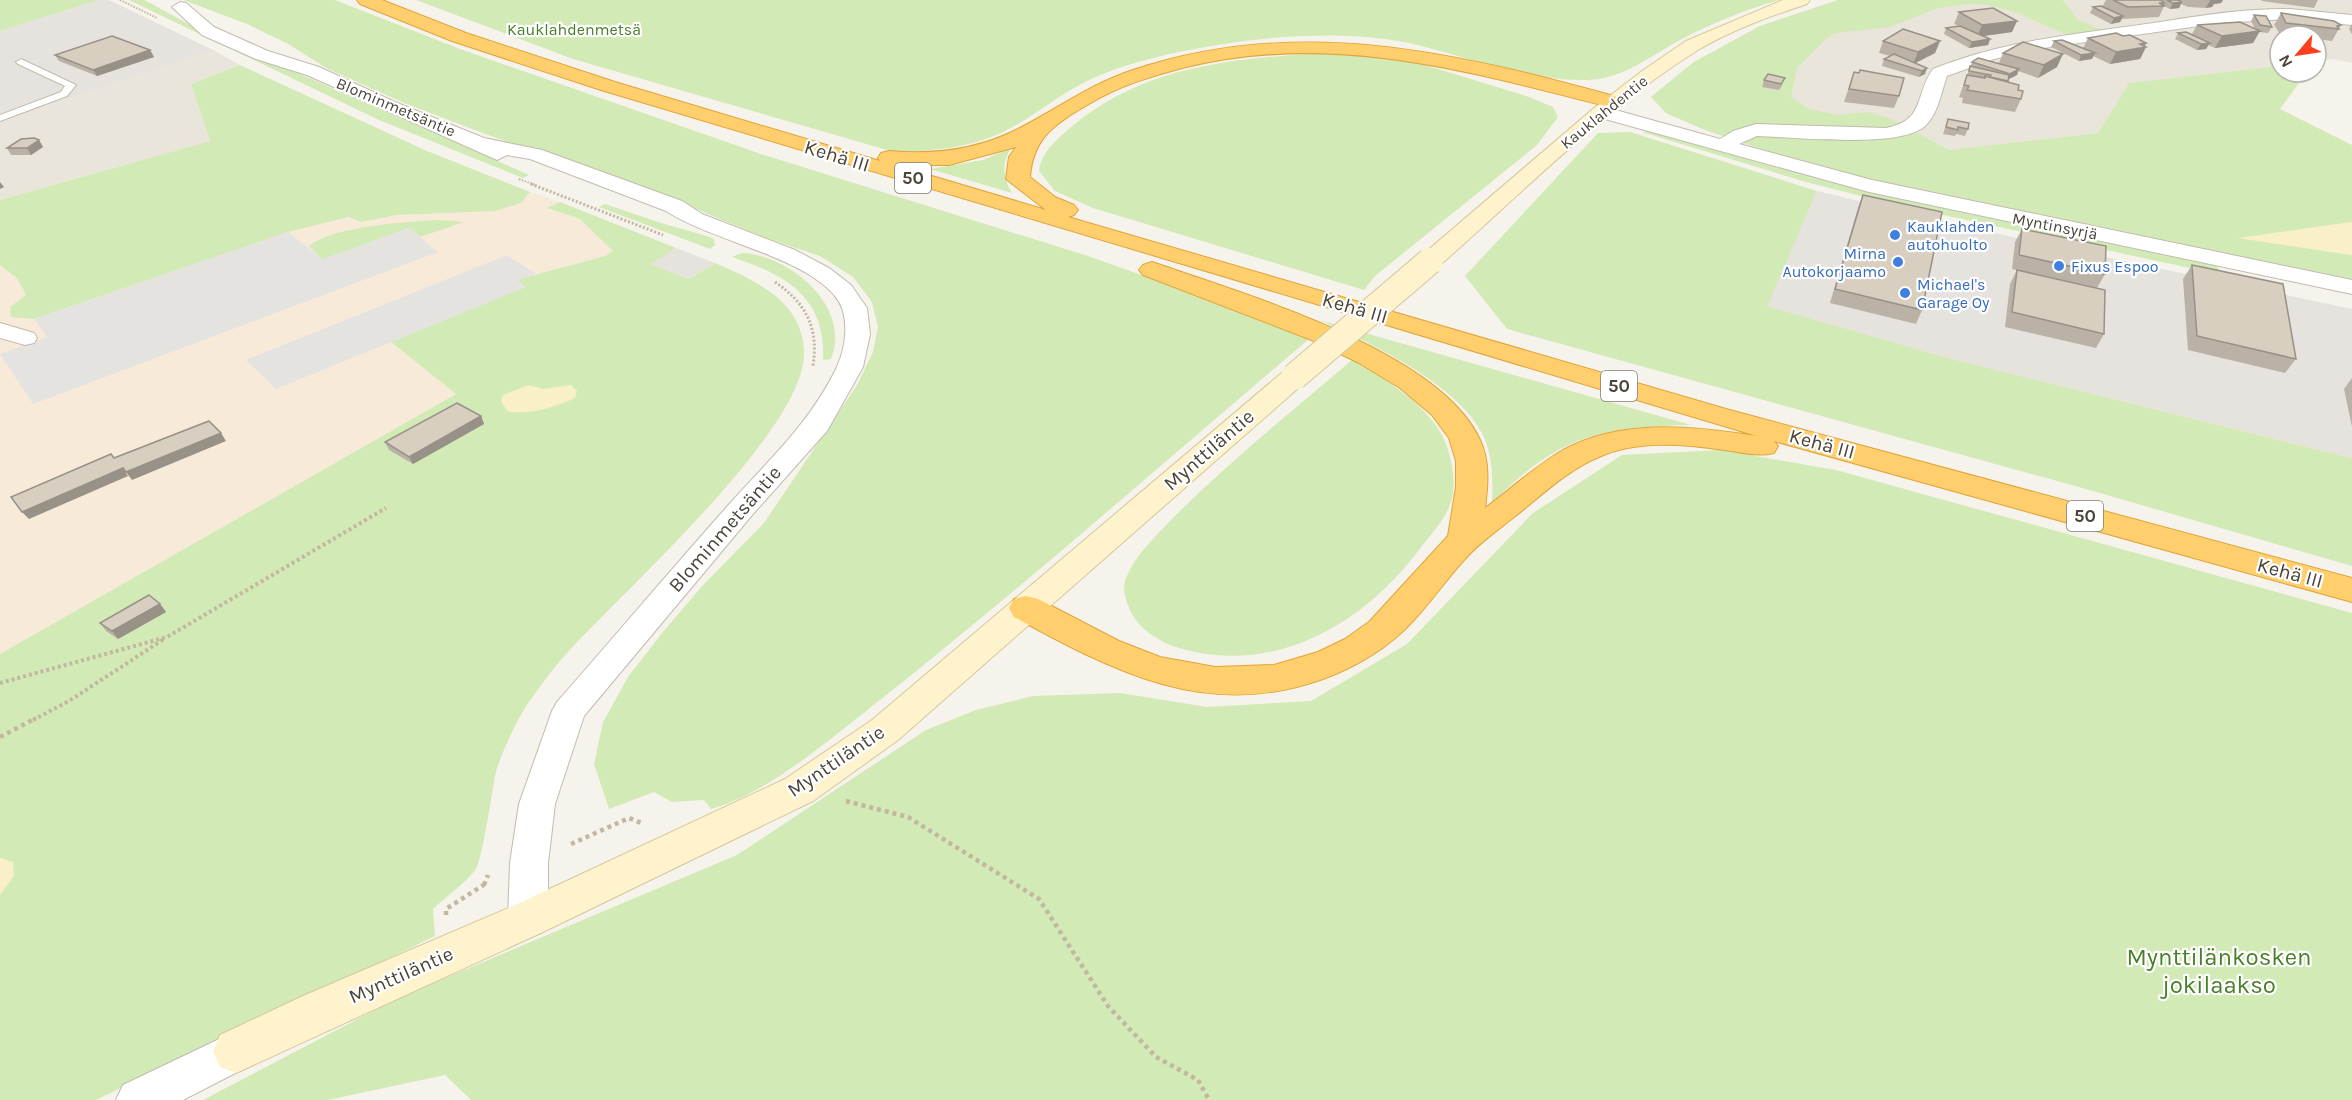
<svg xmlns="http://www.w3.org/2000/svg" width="2352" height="1100" font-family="Karla,sans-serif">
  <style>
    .residential { fill: #eae5da }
    .commercial { fill: #f7ead8 }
    .industrial { fill: #e6e2dd }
    .green { fill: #d2eab5 }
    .sand { fill: #f9efc9 }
    .parking { fill: #e5e3e0 }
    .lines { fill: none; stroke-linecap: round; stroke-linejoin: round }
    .lane-casing { stroke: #c2bbae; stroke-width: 2 }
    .street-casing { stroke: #c2bbae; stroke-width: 2 }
    .secondary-casing { stroke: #d6c79b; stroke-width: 2 }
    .highway-casing { stroke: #e0a43c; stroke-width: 2 }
    .path-far3 { stroke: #c4b79f; stroke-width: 2; stroke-dasharray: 1.5 1.5; stroke-linecap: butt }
    .path-far2 { stroke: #c4b79f; stroke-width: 3; stroke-dasharray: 2 2; stroke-linecap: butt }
    .path-far1 { stroke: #c4b79f; stroke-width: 4; stroke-dasharray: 3 3; stroke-linecap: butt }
    .path { stroke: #c4b79f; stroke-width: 4.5; stroke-dasharray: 4 4; stroke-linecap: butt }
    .lane { fill: #fff; fill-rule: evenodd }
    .street { fill: #fff; fill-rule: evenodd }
    .secondary { fill: #fff3cd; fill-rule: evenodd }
    .highway { fill: #ffcf6e; fill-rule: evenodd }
    .secondary-bridge-casing { stroke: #d6c79b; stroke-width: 28; stroke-linecap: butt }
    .secondary-bridge { stroke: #fff3cd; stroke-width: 26 }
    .wall { fill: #bab2a6 }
    .shaded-wall { fill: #979187 }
    .building { fill: #d8cfc1; stroke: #979187; stroke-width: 1.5 }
    .shop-dot { fill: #3f7fe0; stroke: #fff; stroke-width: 2 }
    .labels { text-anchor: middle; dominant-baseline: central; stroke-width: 4.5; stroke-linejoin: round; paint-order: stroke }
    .far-park-label { font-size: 16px; fill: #4a7f2a; stroke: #fff }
    .far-street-label { font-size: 16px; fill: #4b4439; stroke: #fff }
    .far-shop-label { font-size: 16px; fill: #366cbe; stroke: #fff; text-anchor: start }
    .shield { fill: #fff; stroke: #817c74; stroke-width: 1.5 }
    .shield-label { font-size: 18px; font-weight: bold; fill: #4b4439 }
    .street-label { font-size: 20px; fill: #4b4439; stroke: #fff }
    .near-park-label { font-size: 24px; fill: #4a7f2a; stroke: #fff }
  </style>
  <rect width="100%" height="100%" fill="#f6f3ec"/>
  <g class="residential">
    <path d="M1838,0H2352V63L2334,59L2316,61V36H2280V66L2129,83L2098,133L1812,166L1705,130L1666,113L1651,97L1694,62L1760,26Z"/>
    <path d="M213,50L240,65L191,84L210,141L0,200V122Z"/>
  </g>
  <path class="commercial" d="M530,192L560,202L548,209L580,219L614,251L605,256L517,280L391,341L456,394L0,654V265L17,278L26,295L349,217L361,222L397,215L495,211L521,203Z"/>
  <g class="industrial">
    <path d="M99,0H109L213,50L0,122V31Z"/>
    <path d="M1817,191L2034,242L2352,309V458L1948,358L1766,306Z"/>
    <path d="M676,248L715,263L689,279L649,264Z"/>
  </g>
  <g class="green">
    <path d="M0,0H99L0,31Z"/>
    <path d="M129,0H144L152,4L219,41L216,42Z"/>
    <path d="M183,0H335L460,49L761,154L1088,256L1212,300L1308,340C1167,459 1029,582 885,696C837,733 769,794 711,809L704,800L672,802L654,792L609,809L594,764L603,722L628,677L662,633L704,584L764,523L857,385L873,352L878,327L872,302L853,277L820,256L763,237L653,191L488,135L404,103L328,69L288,44L247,24Z"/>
    <path d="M416,0H1779C1745,10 1712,23 1680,40C1649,57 1623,79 1587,80C1527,82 1462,54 1404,42C1345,31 1276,35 1217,45C1176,52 1130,61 1091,79C1061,93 1036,115 1007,130C972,148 933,151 894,152L573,59Z"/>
    <path d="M1838,0H2062L2079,20L2101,30L2067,35L2020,14L1988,5L1968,4L1938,8L1890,27L1837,33L1827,38L1797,68L1791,97L1809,109L1839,115L1868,112L1889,118L1949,150L2098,133L2129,83L2280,66V72H2307L2280,109L2352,145V222L2241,238L2352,255V279L1964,202L1812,166L1705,130L1666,113L1651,97L1694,62L1760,26Z"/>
    <path d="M238,50L300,74L529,175L523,178L379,120L235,51Z"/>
    <path d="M1354,52L1422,64L1529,97L1553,107L1558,117L1537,145L1375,276L1364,290L1093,208L1055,191L1039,171C1041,153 1056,140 1070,128C1151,59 1253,57 1354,52Z"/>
    <path d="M240,65L427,151L530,192L521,203L495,211L397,215L361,222L349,217L288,232L34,319L11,317L10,307L26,295L17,278L0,265V200L210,141L191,84Z"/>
    <path d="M1648,131L1813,178L1899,199L2216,266L2227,276L1892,204L1806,182L1642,132Z"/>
    <path d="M1630,132L1817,191L1767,306L1948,358L2352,458V566L2086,489L1507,329L1465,276L1598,133Z"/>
    <path d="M1011,148C1001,163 1003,178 1012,193L930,169L983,160Z"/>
    <path d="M560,202L676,248L650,264L689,279L715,263C755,280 804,302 804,353C805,430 622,592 568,652C554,667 541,685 529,702C519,715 498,760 495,776C492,792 482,861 476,869C465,884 446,896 433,909L435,936L96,1100H0V654L456,394L390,341L525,287L516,280L605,256L613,251L580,219L547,208Z"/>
    <path d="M605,204L661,223L707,236L714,239L715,245L710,249L599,207Z"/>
    <path d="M439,220L464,222L420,237L409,228L145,324L317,254L309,246C334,226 406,222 439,220Z"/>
    <path d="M742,253C790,255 852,307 831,359L823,360C826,297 786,275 732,257Z"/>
    <path d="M1319,320L1691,425C1599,427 1558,436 1492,503C1493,479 1493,457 1483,435C1458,384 1369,342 1319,320Z"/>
    <path d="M1352,360C1384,379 1418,398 1439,430C1450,447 1457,479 1452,498C1448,516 1433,532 1422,546C1372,614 1295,666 1207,654C1181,650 1159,644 1140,625C1130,614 1120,592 1126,578C1135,556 1153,539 1169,522C1226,464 1290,413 1352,360Z"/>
    <path d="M1721,450L1836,470L2352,613V1100H471L445,1075L328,1100H203L400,997L737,855L926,730L976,710L1033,696L1120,693L1207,707L1311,701L1407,644L1533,513L1622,455Z"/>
  </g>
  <g class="sand">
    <path d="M2352,222V255L2238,238Z"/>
    <path d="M529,385L543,389L571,385L577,391L575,398C555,407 528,416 507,411L501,401L503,395Z"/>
    <path d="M0,858L13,862L14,876L0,895Z"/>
  </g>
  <g class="parking">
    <path d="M409,228L438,252L33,404L0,354L47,337L34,319L288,232L323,259Z"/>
    <path d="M507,255L536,274L517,280L526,287L276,389L246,360Z"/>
  </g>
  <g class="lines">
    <g class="lane-casing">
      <path id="lane" d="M21,59L76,85L67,96L0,121V115L61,92L65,86L18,64L16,62Z"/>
    </g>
    <g class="street-casing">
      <g id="street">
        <path d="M180,2L186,3L214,27L268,51L319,67L395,102L484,138L542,150L682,201L702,214L795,250L829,268L851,285L867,308L870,334L863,367L827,431L753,514L584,716L555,804L548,863V919L542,931L528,936L514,931L508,919L510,863L519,804L552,711L557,702C616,635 673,567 733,500C772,457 810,422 836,369C846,348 851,315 835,296C802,256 712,241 666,211L530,159L507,155L497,160L307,75L256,59L202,35L172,7Z"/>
        <path d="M2290,9L2352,15V25L2290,19L2220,23L2037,49L1994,59L1947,76C1941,93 1938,114 1925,126C1900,149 1793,137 1757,136L1739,144L1872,180L2352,280V294L1869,192L1594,116L1591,112L1601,106L1720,139L1733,131L1756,124L1886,128C1926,120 1914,96 1933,69C1999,42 2068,35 2139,25C2189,18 2240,8 2290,9Z"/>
        <path d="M0,323L34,333L37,338L34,343L25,345L0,338Z"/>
        <path d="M236,1031L251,1037L257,1051L251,1065L183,1100H116L123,1085Z"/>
      </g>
    </g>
    <g class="secondary-casing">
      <g id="secondary">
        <path d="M1783,0H1810L1807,4C1771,16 1731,30 1698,50C1606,107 1521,194 1439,266L1430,269L1421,266L1417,261L1421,256L1594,108L1642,71L1686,41Z"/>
        <path d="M1294,368L1304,371L1308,377L1304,383L898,740L813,801L543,932L236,1073L220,1067L213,1051L220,1035L303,996L513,906L785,779L872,720L1284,371Z"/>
      </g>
    </g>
    <g class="highway-casing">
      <path id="highway" d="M357,0H382L466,33L615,82L880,161L878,158L881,153L889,151C934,155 976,150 1016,130C1056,110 1090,84 1133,70C1300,14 1457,53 1621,98L1624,102L1621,106L1614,108C1469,72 1336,31 1186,67C1152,76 1118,86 1089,104C1056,123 1033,137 1030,177L1055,197L1074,205L1078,210L1074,215L1068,217L1726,409L2352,578V602L1774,441L1778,446L1774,453C1757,457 1741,452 1724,450C1684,444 1637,440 1599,457C1567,470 1541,496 1514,517C1497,531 1480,542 1466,558C1447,578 1432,601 1413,621C1388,648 1358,666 1323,679C1207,721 1113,671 1014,617L1009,608L1014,599L1026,596L1038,599L1119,641L1160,657L1215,667L1274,665L1318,652L1345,639L1369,622L1448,536L1456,487V461L1449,438L1432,415L1400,388L1359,363L1314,341L1143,275L1139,270L1143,265L1152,262L1161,265C1247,295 1441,352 1480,440C1490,461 1488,485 1485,508C1511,489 1535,466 1563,450C1622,418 1693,426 1757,436L601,90L452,41L360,4ZM1016,147L1009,157L1006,179L1046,210L895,165H949Z"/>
    </g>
    <g class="path-far3">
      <path d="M120,0L157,18"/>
      <path d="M519,179L535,185"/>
    </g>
    <g class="path-far2">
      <path d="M531,184L663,235"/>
      <path d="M775,282C806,303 819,328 813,366"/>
    </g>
    <g class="path-far1">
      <path d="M0,683L167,637L386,508"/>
      <path d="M33,720L69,701L164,639"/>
    </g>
    <g class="path">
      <path d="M0,737L36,718"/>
      <path d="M846,801L908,817L1039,899L1108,1006L1156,1057L1198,1080L1209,1100"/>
      <path d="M571,844L629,818L644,824"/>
      <path d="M484,885L488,875"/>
      <path d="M446,915V909L485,884"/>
    </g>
    <use href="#lane" class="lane"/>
    <use href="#street" class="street"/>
    <use href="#secondary" class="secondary"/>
    <use href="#highway" class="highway"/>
    <g class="secondary-bridge-casing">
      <path id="secondary-bridge" d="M1294,377L1430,261"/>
    </g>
    <use href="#secondary-bridge" class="secondary-bridge"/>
  </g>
  <g class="wall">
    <path d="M2106,0H2223L2221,3L2214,4L2212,7L2206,8L2188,7L2181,4L2179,8L2170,9L2164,6L2159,17L2122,19L2120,22L2111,24L2090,13L2093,7H2102Z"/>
    <path d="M2261,0H2318L2314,8L2262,1Z"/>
    <path d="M1959,12L2012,32L1983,36L1990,39L1988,45L1969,48L1944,34L1946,28L1959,26L1954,24Z"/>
    <path d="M2281,13L2341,25L2332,41L2316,39V36H2291L2280,34L2274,25Z"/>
    <path d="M2254,15L2272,27L2268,33L2259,32L2253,43L2215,48L2208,45L2206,49L2197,50L2175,39L2178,33L2192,34L2197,25L2255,29L2251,21Z"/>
    <path d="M2352,24V34L2349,29Z"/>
    <path d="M2103,35L2123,36L2146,43L2145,46L2146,47L2140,59L2110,64L2093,56L2092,59L2079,61L2051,47L2054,41L2083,48L2088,38L2102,36Z"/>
    <path d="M1883,41H1940L1935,53L1916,63L1925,74L1919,77L1882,66L1884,59L1890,56L1879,53Z"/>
    <path d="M150,50L154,57L97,76L59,61L55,55Z"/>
    <path d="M2003,53L2057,67L2038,78L2018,71L2017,75L2009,79L2008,82L2018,90L2021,99L2015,112L1962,103L1963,98L1959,97L1972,62L1999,63Z"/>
    <path d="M1854,72L1899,96L1894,108L1844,102Z"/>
    <path d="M1764,80L1783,84L1779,90L1762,87Z"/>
    <path d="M1948,119L1968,129L1965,136L1956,134L1955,136L1943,134Z"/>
    <path d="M39,140L43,147L31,155H11L7,148Z"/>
    <path d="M1863,195L1922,310L1916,324L1830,303L1858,208Z"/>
    <path d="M2022,229L2105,274L2097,288L2012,269L2015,242Z"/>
    <path d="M2192,265L2296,359L2285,373L2188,350L2183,279Z"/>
    <path d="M2017,270L2104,334L2096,348L2005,327L2010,284Z"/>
    <path d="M2352,378V427L2344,389Z"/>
    <path d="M481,416L484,424L413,464L389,450L385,442Z"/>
    <path d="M160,604L166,612L118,639L106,631L100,623Z"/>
  </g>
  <g class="shaded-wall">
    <path d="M2210,0H2223L2221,3L2214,4L2212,7L2206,8Z"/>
    <path d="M2182,2L2179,8L2170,9L2173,3Z"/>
    <path d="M2123,16L2120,22L2111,24L2114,18Z"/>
    <path d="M2017,21L2012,32L1977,37L1982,25Z"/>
    <path d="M2260,31L2253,43L2215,48L2222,36Z"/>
    <path d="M1990,39L1988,45L1969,48L1972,42Z"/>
    <path d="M1940,41L1935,53L1913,64L1918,52Z"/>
    <path d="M2146,43L2144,47H2146L2140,59L2110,64L2116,52L2140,44Z"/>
    <path d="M2210,43L2206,49L2197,50L2201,44Z"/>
    <path d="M150,50L154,57L97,76L93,70Z"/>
    <path d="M2095,53L2092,59L2079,61L2081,55Z"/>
    <path d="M2063,54L2057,67L2038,78L2044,65Z"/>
    <path d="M1927,68L1925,74L1919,77L1922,71Z"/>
    <path d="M2019,69L2017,75L2007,80L2010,74Z"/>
    <path d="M39,140L43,147L31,155L27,148Z"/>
    <path d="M0,182L4,187L0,189Z"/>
    <path d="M481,416L484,424L413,464L409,457Z"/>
    <path d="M221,433L226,441L132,480L126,472Z"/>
    <path d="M123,468L128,476L29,519L22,512Z"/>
    <path d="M160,604L166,612L118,639L112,631Z"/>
  </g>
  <g class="building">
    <path d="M2113,0H2161L2164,3H2159L2165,6L2128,7Z"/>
    <path d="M2167,0H2177L2182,2L2173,3Z"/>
    <path d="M2101,6L2123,16L2114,18L2093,7Z"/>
    <path d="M1993,8L2017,21L1982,25L1959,12Z"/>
    <path d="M2281,13L2334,21L2341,25L2337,26L2339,29L2286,23Z"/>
    <path d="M2254,15L2266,16L2272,27L2260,25Z"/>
    <path d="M2240,22L2260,31L2222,36L2197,25Z"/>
    <path d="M1960,26L1990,39L1972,42L1946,28Z"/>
    <path d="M1903,29L1940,41L1918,52L1883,41Z"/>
    <path d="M2186,32L2210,43L2201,44L2178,33Z"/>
    <path d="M2116,33L2123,36L2130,35L2146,43L2140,44L2146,47L2116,52L2088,38Z"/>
    <path d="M112,36L150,50L93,70L55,55Z"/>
    <path d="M2062,40L2095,53L2081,55L2054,41Z"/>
    <path d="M2023,42L2063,54L2044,65L2003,53Z"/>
    <path d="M1894,54L1927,68L1922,71L1884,59Z"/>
    <path d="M1978,58L2019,69L2010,74L1972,62Z"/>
    <path d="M1970,66L2009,75L2008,81L1990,77L1991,75L1969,71Z"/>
    <path d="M1860,70L1904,78L1899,96L1849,89L1854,72L1859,73Z"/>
    <path d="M1768,74L1785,78L1781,84L1764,80Z"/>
    <path d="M1967,75L1985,78V76L2019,85L2018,90L2023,91L2021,99L1967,90L1969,86L1964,85Z"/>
    <path d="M1948,119L1969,123L1968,129L1958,127V130L1946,127Z"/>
    <path d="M34,138L39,140L27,148H7L21,139Z"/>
    <path d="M1863,195L1942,212L1922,310L1835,289Z"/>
    <path d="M2022,229L2106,246L2105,274L2019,255Z"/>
    <path d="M2192,265L2283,284L2296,359L2197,336Z"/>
    <path d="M2017,270L2105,290L2104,334L2012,312Z"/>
    <path d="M457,403L481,416L409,457L385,442Z"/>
    <path d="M209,421L221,433L126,472L123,468L22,512L11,497L111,454L114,458Z"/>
    <path d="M149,595L160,604L112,631L100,623Z"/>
  </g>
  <g class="shop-dot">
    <circle cx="1895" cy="235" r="6"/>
    <circle cx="1898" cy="262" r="6"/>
    <circle cx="2059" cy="266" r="6"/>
    <circle cx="1905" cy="293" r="6"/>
  </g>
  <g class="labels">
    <g class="far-park-label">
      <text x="574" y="29">Kauklahdenmetsä</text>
    </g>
    <g class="far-street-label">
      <text transform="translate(396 107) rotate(23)">Blominmetsäntie</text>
      <text transform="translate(1604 112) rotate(-39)">Kauklahdentie</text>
      <text transform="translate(2055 226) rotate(11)">Myntinsyrjä</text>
    </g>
    <g class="far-shop-label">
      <text x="1907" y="226">Kauklahden<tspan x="1907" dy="18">autohuolto</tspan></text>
      <text x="1886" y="253" text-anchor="end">Mirna<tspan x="1886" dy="18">Autokorjaamo</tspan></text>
      <text x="2071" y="266">Fixus Espoo</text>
      <text x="1917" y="284">Michael's<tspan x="1917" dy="18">Garage Oy</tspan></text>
    </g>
    <g class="shield">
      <rect x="895" y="163" width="36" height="30" rx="4.5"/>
      <rect x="1601" y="371" width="36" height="30" rx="4.5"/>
      <rect x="2067" y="501" width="36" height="30" rx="4.5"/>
    </g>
    <g class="shield-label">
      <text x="913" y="178">50</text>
      <text x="1619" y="386">50</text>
      <text x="2085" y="516">50</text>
    </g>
    <g class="street-label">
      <text transform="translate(837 156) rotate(17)">Kehä III</text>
      <text transform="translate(1355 308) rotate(16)">Kehä III</text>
      <text transform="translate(1822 444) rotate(15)">Kehä III</text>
      <text transform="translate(1209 450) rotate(-41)">Mynttiläntie</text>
      <text transform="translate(725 529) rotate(-49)">Blominmetsäntie</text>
      <text transform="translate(2290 573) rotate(15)">Kehä III</text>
      <text transform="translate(836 761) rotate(-34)">Mynttiläntie</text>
      <text transform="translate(401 975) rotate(-24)">Mynttiläntie</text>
    </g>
    <g class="near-park-label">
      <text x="2219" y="957">Mynttilänkosken<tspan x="2219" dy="28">jokilaakso</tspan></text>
    </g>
  </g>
  <g transform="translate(2298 54) rotate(241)"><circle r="28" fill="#ffffff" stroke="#b7b4b0" stroke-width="1.5"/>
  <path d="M0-4.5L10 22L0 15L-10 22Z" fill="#fc3f1d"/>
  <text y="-9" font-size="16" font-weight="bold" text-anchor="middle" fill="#4b4439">N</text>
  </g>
</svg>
